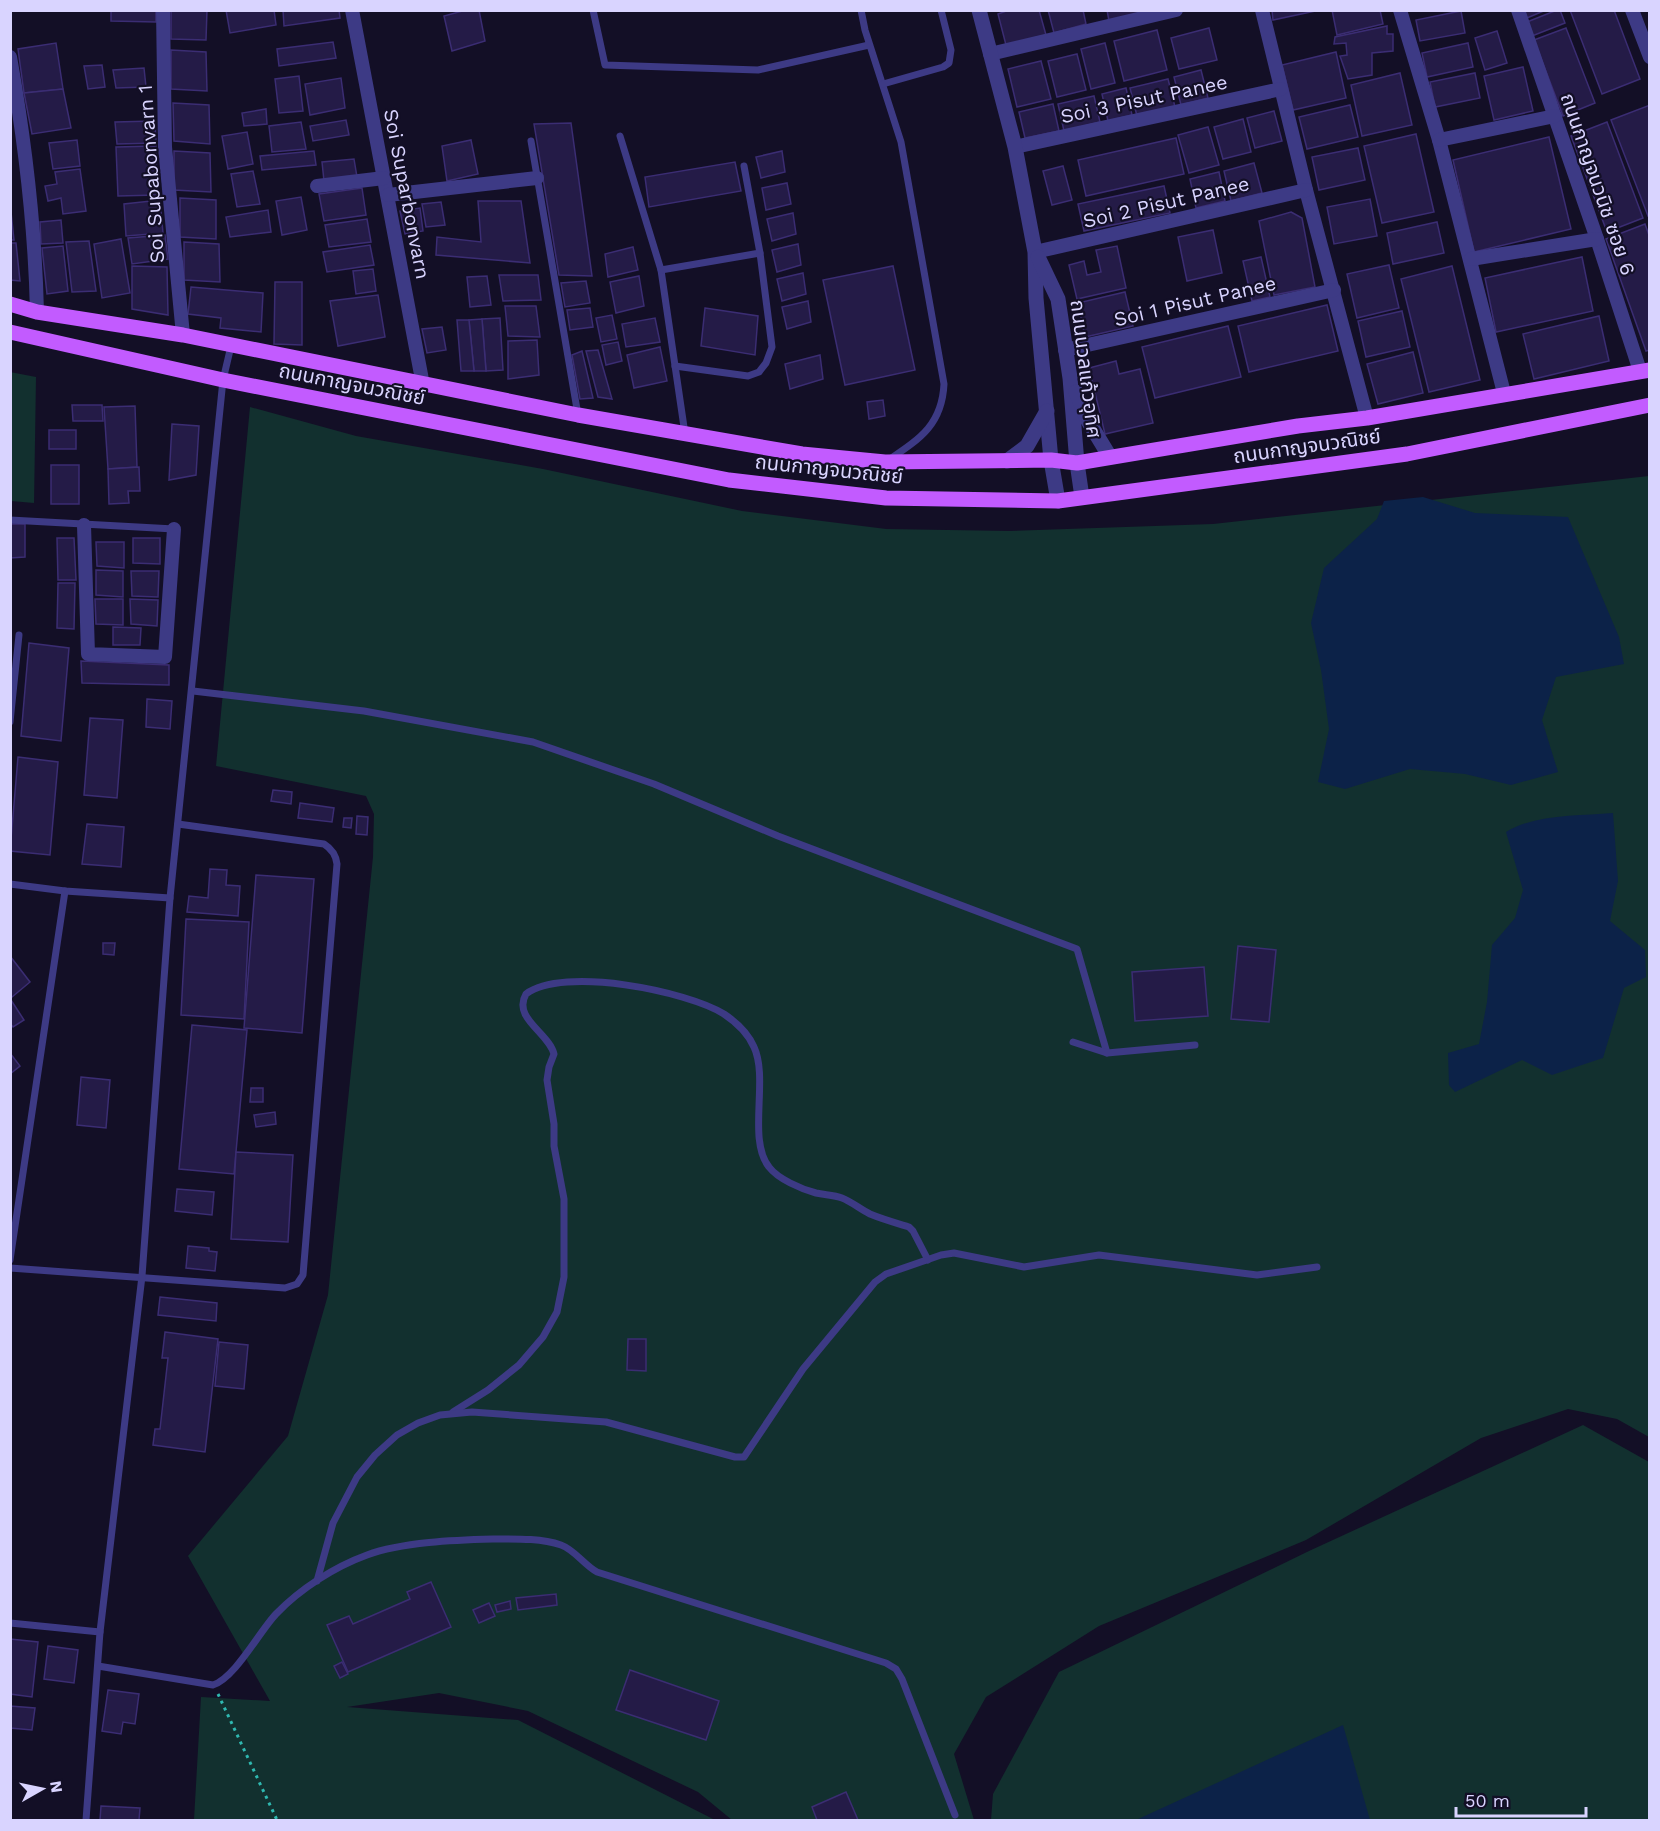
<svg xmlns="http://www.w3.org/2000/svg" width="1660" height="1831" font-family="'Work Sans','Noto Sans Thai',sans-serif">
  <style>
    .green { fill: #12302f }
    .water { fill: #0c2248 }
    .building { fill: #241b47; stroke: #3b2d73; stroke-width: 1.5 }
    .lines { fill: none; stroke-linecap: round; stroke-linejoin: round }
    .path { stroke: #2fb8b0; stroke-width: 3; stroke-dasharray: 3 4.5; stroke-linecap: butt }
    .service { stroke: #3d3a85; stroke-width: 7 }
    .minor { stroke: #3d3a85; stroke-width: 14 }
    .tertiary { stroke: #3d3a85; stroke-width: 15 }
    .primary { stroke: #c25bff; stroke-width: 15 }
    .labels { text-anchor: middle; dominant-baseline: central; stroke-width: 4.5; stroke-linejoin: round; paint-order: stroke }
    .street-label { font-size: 20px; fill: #d9d4ff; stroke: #130f26 }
  </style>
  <rect width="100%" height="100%" fill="#130f26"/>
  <g class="green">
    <path d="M10,372L36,377L34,503L11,501Z"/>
    <path d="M250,407L356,436L543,469L742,511L886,529L1009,531L1213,524L1649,476V1437L1617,1419L1568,1409L1481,1438L1306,1540L1099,1626L986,1697L954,1754L974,1820H732L698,1792L528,1711L439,1693L347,1707L518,1720L715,1820H194L201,1697L270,1701L188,1556L288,1436L328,1295L373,857L374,814L366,796L216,766Z"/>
    <path d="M1583,1425L1649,1462V1820H991L993,1794L1059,1672L1309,1551Z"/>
  </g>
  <g class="water">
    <path d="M1423,497L1475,513L1568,517L1619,637L1624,664L1556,677L1542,720L1558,772L1511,785L1465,774L1410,769L1345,789L1318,782L1329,729L1321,670L1311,623L1324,568L1377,519L1384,501Z"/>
    <path d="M1613,813L1618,881L1610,921L1645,950L1646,977L1624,988L1603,1058L1552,1075L1522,1060L1455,1092L1449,1085L1448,1053L1479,1044L1487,1002L1492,945L1515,918L1523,890L1506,832C1535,814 1579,816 1613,813Z"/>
    <path d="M1343,1725L1370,1820H1136Z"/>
  </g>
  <g class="building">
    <path d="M111,10H156V22L111,21Z"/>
    <path d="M171,10H207L206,40L171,39Z"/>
    <path d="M226,10H274L276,25L230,33Z"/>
    <path d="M283,10H339L340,18L284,26Z"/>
    <path d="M466,10H479L485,41L452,51L444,16Z"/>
    <path d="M1009,10H1039L1046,35L1006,45L998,14Z"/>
    <path d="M1048,10H1083L1086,24L1054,33Z"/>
    <path d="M1107,10H1142L1143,13L1109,21Z"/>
    <path d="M1272,10H1320L1273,20Z"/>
    <path d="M1332,10H1380L1383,24L1337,35Z"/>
    <path d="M1524,10H1546L1527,18Z"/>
    <path d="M1557,10H1560L1565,23L1532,36L1527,22Z"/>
    <path d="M1570,10H1614L1640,79L1602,94Z"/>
    <path d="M1461,11L1465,33L1420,41L1416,20Z"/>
    <path d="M1387,26V34H1393V51L1372,53V75L1348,79L1340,56L1347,55L1346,43L1334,44L1335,37Z"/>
    <path d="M1209,28L1217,60L1179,69L1171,38Z"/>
    <path d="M1566,28L1595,103L1563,116L1534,40Z"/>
    <path d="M1157,30L1167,70L1124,81L1114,41Z"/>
    <path d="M1497,31L1507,63L1485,70L1475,38Z"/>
    <path d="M333,42L336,58L279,66L277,49Z"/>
    <path d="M56,43L63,89L24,93L18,49Z"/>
    <path d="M1105,43L1115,83L1091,89L1081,49Z"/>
    <path d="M1468,43L1473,67L1427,77L1422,53Z"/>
    <path d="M171,50L206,52L207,91L171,89Z"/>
    <path d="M1336,52L1346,98L1293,110L1282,65Z"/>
    <path d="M1077,54L1086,90L1057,97L1048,61Z"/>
    <path d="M1041,61L1051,99L1017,107L1008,69Z"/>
    <path d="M102,65L105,87L88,89L84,66Z"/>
    <path d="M1523,67L1533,111L1494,120L1484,76Z"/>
    <path d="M144,68L146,87L116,88L113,70Z"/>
    <path d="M1201,70L1208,98L1181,105L1174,77Z"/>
    <path d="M1400,73L1412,125L1362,136L1351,85Z"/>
    <path d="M1475,73L1480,98L1435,107L1430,82Z"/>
    <path d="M299,76L303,111L279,113L275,79Z"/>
    <path d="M341,78L345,108L310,115L305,84Z"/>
    <path d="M1168,79L1175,107L1137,116L1130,88Z"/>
    <path d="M1126,88L1132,115L1108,121L1102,94Z"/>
    <path d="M63,89L71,128L32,134L24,93Z"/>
    <path d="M1094,96L1100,122L1064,131L1058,104Z"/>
    <path d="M173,103L209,105L210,144L174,141Z"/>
    <path d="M1053,104L1059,131L1025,138L1019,112Z"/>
    <path d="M1350,105L1358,137L1307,149L1299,117Z"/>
    <path d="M1650,105V215L1648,216L1611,120Z"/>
    <path d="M266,109L267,124L244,126L242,113Z"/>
    <path d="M1274,111L1282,141L1255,148L1247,118Z"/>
    <path d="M1243,119L1251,152L1223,159L1214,127Z"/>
    <path d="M346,120L349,135L313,141L310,126Z"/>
    <path d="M155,121L156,143L117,144L115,122Z"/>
    <path d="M301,122L306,149L272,152L269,126Z"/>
    <path d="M1607,122L1643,218L1607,232L1571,136Z"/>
    <path d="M571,123L592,276L559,275L534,124Z"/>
    <path d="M1208,127L1219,165L1189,173L1178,135Z"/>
    <path d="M247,132L253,164L228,169L222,136Z"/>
    <path d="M1416,134L1434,212L1382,223L1364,146Z"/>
    <path d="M1549,137L1571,229L1474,252L1453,160Z"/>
    <path d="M1176,138L1184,174L1086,196L1078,160Z"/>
    <path d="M77,140L80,166L53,169L49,143Z"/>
    <path d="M471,140L478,174L447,181L442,146Z"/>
    <path d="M156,146L157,195L118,196L116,147Z"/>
    <path d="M1358,148L1365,180L1319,190L1312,157Z"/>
    <path d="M174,151L210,153L211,192L174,190Z"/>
    <path d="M314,151L316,165L262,170L260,156Z"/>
    <path d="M782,151L785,172L761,178L756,157Z"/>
    <path d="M354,159L357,177L324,181L322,162Z"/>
    <path d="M735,162L741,191L649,207L645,177Z"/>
    <path d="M1254,163L1262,193L1231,201L1224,171Z"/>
    <path d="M1063,166L1072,200L1052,205L1043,171Z"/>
    <path d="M80,169L86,211L63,214L61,198L48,201L45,186L57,184L55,172Z"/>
    <path d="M253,171L260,204L237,207L231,174Z"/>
    <path d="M1219,172L1225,201L1196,208L1190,179Z"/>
    <path d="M787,183L791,204L766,210L762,188Z"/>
    <path d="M1164,186L1170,213L1084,231L1078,204Z"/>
    <path d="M362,188L366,215L324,221L319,194Z"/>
    <path d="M301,197L307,230L282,235L276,201Z"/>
    <path d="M180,198L216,200V239L180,237Z"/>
    <path d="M1370,199L1377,236L1334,244L1327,207Z"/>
    <path d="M160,200L163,233L126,236L124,204Z"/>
    <path d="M478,201H521L530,263L436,255L437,237L481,242Z"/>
    <path d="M441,202L445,225L426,227L422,204Z"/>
    <path d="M420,208L423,231L405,234L400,211Z"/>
    <path d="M268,210L271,232L230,237L226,217Z"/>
    <path d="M10,212H11L14,240H10Z"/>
    <path d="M1291,212L1302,218L1315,287L1274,295L1259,221Z"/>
    <path d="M793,213L796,234L772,241L767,219Z"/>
    <path d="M367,219L371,242L329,247L325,225Z"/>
    <path d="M61,220L63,243L41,244L40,222Z"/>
    <path d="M1437,222L1444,253L1393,264L1387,233Z"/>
    <path d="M1645,224L1650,238V350L1646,351L1606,239Z"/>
    <path d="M1213,230L1222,273L1187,281L1178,237Z"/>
    <path d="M165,235L168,259L132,264L128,238Z"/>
    <path d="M121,239L130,293L102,298L94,244Z"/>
    <path d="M89,241L96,291L72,292L66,242Z"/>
    <path d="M184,242L219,244L220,282L184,280Z"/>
    <path d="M10,243H16L20,281L10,280Z"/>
    <path d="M798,244L801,265L777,272L772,250Z"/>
    <path d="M370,245L374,265L327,272L323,252Z"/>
    <path d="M63,246L68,291L47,294L42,248Z"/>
    <path d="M1117,246L1126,288L1077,299L1069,265L1084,261L1087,275L1101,272L1096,250Z"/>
    <path d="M633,247L638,270L608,277L605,254Z"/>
    <path d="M1261,257L1270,297L1252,301L1243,261Z"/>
    <path d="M1582,257L1593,311L1496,332L1485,278Z"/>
    <path d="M1389,265L1399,308L1357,318L1347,274Z"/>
    <path d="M132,266L167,267L168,315L132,309Z"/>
    <path d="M893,266L915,370L845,385L823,280Z"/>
    <path d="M1452,266L1480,380L1429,392L1401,279Z"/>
    <path d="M373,269L376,291L356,294L353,271Z"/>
    <path d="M803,273L806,294L782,301L777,279Z"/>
    <path d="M499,275H538L541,300L503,301Z"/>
    <path d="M487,276L491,305L470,307L467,277Z"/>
    <path d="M639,276L644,306L616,313L610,282Z"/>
    <path d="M586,281L590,303L565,307L561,283Z"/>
    <path d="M275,282H302V345L274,344Z"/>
    <path d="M191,287L263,293L261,332L220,328L221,318L188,314Z"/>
    <path d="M1125,292L1133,326L1085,337L1078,303Z"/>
    <path d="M378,295L385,337L338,346L330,301Z"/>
    <path d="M808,301L811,322L787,329L782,307Z"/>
    <path d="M1327,305L1338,351L1249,372L1238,326Z"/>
    <path d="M505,306H536L540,337L508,336Z"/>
    <path d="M590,308L593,327L570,330L567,310Z"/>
    <path d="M705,308L758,316L755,355L701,346Z"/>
    <path d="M1402,311L1410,347L1366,357L1358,321Z"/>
    <path d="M612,315L617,339L601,342L596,318Z"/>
    <path d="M1599,316L1609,361L1534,379L1523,334Z"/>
    <path d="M500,318L503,370L486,371L482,319Z"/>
    <path d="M655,318L660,342L626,347L622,324Z"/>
    <path d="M482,319L486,371H474L469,320Z"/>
    <path d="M457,320H469L474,371H461Z"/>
    <path d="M1228,326L1241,377L1155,398L1142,347Z"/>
    <path d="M442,327L446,350L427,353L422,329Z"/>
    <path d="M537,340L539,375L508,379V341Z"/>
    <path d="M618,342L622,361L606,365L602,345Z"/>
    <path d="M660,347L667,381L634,388L627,355Z"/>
    <path d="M598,350L612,399L598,397L586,351Z"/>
    <path d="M582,351L593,398L580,399L572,355Z"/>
    <path d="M1413,352L1423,393L1378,404L1367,364Z"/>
    <path d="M820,355L823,379L790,389L785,364Z"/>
    <path d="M1116,361L1119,374L1140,369L1153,423L1105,434L1089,368Z"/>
    <path d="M883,400L885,416L869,419L867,402Z"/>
    <path d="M72,405H102L103,421H73Z"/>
    <path d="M135,406L137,467L108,469L104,407Z"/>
    <path d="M172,424L199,426L196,475L169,480Z"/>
    <rect x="49" y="430" width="27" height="19"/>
    <rect x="51" y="465" width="28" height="39"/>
    <path d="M139,467L140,491H128L129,503L109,504L108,469Z"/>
    <path d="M10,524H25V557L10,558Z"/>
    <path d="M57,538H74L76,580H58Z"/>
    <path d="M133,538H160V564L133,563Z"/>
    <path d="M96,542H124V568L97,566Z"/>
    <path d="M96,570L123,571V597L96,595Z"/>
    <path d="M131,571H159L158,597L132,596Z"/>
    <path d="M58,583H75L74,629L57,628Z"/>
    <path d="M95,599H123V625L96,624Z"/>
    <path d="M130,599L158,600L157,626L131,624Z"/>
    <path d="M113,627L141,628L140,645H113Z"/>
    <path d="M29,643L69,648L61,741L21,736Z"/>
    <path d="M81,661L169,665V685L82,683Z"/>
    <path d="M147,699L172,701L170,729L146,727Z"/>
    <path d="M90,718L123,720L117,798L84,795Z"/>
    <path d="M18,757L58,762L50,855L10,851Z"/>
    <path d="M273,790L292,792L291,804L271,801Z"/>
    <path d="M300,803L334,808L332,822L298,818Z"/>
    <path d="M357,816L368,817L367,835L356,834Z"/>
    <path d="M344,818H352L351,828L343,827Z"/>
    <path d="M87,824L124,827L121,867L82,864Z"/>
    <path d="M210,869L227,870L226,885L240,886L238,916L187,912L189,896L208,898Z"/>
    <path d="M256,875L314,879L302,1033L244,1028Z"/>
    <path d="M186,919L249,922L244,1019L181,1015Z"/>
    <path d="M103,943H115L114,955L103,954Z"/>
    <path d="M1238,946L1276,950L1269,1022L1231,1019Z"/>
    <path d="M10,956L30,982L12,997L10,995Z"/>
    <path d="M1204,967L1208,1016L1135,1021L1132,972Z"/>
    <path d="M11,1000L24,1020L13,1027L10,1023Z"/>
    <path d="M192,1025L247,1030L234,1174L179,1169Z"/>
    <path d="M10,1053L20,1066L10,1074Z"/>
    <path d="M81,1077L110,1080L106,1128L77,1125Z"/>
    <path d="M251,1088H263V1102H250Z"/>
    <path d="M275,1112L276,1124L256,1127L254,1115Z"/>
    <path d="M236,1152L293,1155L288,1242L231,1239Z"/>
    <path d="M177,1189L214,1192L212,1215L175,1211Z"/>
    <path d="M188,1246L209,1248V1251L217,1252L215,1271L186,1268Z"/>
    <path d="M160,1297L217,1303L216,1321L158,1315Z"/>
    <path d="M165,1332L218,1339L205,1452L153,1445L155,1429H160L168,1358H162Z"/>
    <path d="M628,1339H646V1371L627,1370Z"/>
    <path d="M219,1342L248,1345L244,1389L215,1386Z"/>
    <path d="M431,1582L451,1627L348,1672L327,1625L349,1616L353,1624L410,1599L407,1592Z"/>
    <path d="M556,1594L557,1605L518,1610L516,1598Z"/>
    <path d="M510,1601L511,1609L497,1612L495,1605Z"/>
    <path d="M489,1603L495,1616L479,1623L473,1610Z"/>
    <path d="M10,1639L38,1642L32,1697L10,1694Z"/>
    <path d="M48,1646L78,1650L74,1683L44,1679Z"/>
    <path d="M342,1662L348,1674L340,1678L334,1666Z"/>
    <path d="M630,1670L719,1701L706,1740L616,1710Z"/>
    <path d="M108,1690L139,1694L135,1724L123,1722L121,1734L102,1731Z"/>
    <path d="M10,1706L35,1708L32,1730L10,1728Z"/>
    <path d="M846,1792L858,1820H817L812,1807Z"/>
    <path d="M101,1806L140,1808L139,1820H100Z"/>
  </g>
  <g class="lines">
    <path class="path" d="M218,1694L277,1820"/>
    <g class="service">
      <path d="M593,10L605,65L758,70L869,45"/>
      <path d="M861,10L865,30L901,142L944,384C942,424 921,438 890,459"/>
      <path d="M883,84L943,67L949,63L951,50L941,10"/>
      <path d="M620,136L661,270L685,434"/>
      <path d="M531,141L578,415"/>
      <path d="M661,270L760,253"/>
      <path d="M675,366L748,376L759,372L766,363L772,347L760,253L744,166"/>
      <path d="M10,520L174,529"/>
      <path d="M193,691L364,711L533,742L654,784L778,836L1077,949L1107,1053"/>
      <path d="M10,722L19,635"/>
      <path d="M10,884L65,891L170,898"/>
      <path d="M1073,1042L1107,1053L1195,1045"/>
      <path d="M10,1260L65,891"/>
      <path d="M10,1268L285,1288L297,1284L303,1275L337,864C336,855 332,849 324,844L178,824"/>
      <path d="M453,1412L488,1390L519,1365L543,1337L557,1312L564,1277V1199L554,1146V1124L547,1080L549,1067L554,1054C549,1033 512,1018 526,994C563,966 687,991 724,1014C736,1022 748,1033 754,1047C769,1079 747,1139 769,1167C778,1179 801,1189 816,1193C825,1195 834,1195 842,1198C852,1202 860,1209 870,1214C882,1219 896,1223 909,1227L913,1231L928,1260"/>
      <path d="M317,1581L333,1523L357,1477L375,1455L397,1435L418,1423L440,1415L472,1412L606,1422L735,1457H744L803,1369L875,1282L886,1274L941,1255L954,1253L1024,1267L1099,1255L1257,1275L1317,1267"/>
      <path d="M10,1623L100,1632"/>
      <path d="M98,1666L213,1685C235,1678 259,1632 276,1614C300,1589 334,1567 367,1555C402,1542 455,1540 493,1539C514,1539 540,1538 561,1545C575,1550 584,1565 597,1572L886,1663L896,1669L902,1679L955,1815"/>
      <path d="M86,1820L100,1632L142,1276L170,898L223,380L231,346"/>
    </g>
    <g class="minor">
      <path d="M163,10L165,147L183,335"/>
      <path d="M352,10L423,385"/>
      <path d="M1262,10L1306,190L1367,418"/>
      <path d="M1400,10L1439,140L1504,393"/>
      <path d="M1518,10L1597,239L1640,371"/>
      <path d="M1632,10L1650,57"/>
      <path d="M990,54L1176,10"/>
      <path d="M10,57C25,141 35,226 37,312"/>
      <path d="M1439,140L1555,116"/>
      <path d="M1015,147L1281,89"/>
      <path d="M317,186L384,178"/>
      <path d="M388,195L537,178"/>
      <path d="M1035,252L1306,190"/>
      <path d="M1471,259L1597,239"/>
      <path d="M1065,350L1334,290"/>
      <path d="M84,525L88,654L165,657L174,529"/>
    </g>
    <g class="tertiary">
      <path d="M979,10L1015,147L1035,252L1036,298L1051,460L1058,501"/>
      <path d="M1038,257L1058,299L1070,378L1077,463L1082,497"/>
      <path d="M1076,392L1087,419L1110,457"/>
      <path d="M1007,461L1027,446L1047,411"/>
    </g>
    <g class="primary">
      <path d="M10,304L37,312L183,335L578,415L802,454L885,462L1051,460L1077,463L1298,426L1367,418L1650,370"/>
      <path d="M10,332L223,380L729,480L886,498L1058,501L1407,454L1650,405"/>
    </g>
  </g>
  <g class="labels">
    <g class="street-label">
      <text transform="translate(1144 99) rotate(-12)">Soi 3 Pisut Panee</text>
      <text transform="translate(151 174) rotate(-94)">Soi Supabonvarn 1</text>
      <text transform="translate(1598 184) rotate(71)">ถนนกาญจนวนิช ซอย 6</text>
      <text transform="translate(407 194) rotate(79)">Soi Suparbonvarn</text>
      <text transform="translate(1166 202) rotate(-13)">Soi 2 Pisut Panee</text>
      <text transform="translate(1195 301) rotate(-13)">Soi 1 Pisut Panee</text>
      <text transform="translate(1086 369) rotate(83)">ถนนนวลแก้วอุทิศ</text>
      <text transform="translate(352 384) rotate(11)">ถนนกาญจนวณิชย์</text>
      <text transform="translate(1307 446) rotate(-8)">ถนนกาญจนวณิชย์</text>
      <text transform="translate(829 469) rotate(6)">ถนนกาญจนวณิชย์</text>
    </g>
  </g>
  <rect width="1660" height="1831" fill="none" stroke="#d9d4ff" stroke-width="24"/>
  <g transform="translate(42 1789) rotate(81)" stroke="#130f26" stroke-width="4.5" paint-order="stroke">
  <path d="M0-4.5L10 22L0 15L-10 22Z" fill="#d9d4ff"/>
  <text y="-9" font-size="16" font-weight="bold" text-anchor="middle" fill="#d9d4ff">N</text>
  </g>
  <path d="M1456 1807v9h130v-9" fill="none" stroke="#d9d4ff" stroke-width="3"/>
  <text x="1465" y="1807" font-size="18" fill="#d9d4ff" stroke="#130f26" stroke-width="4.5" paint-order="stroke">50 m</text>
</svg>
